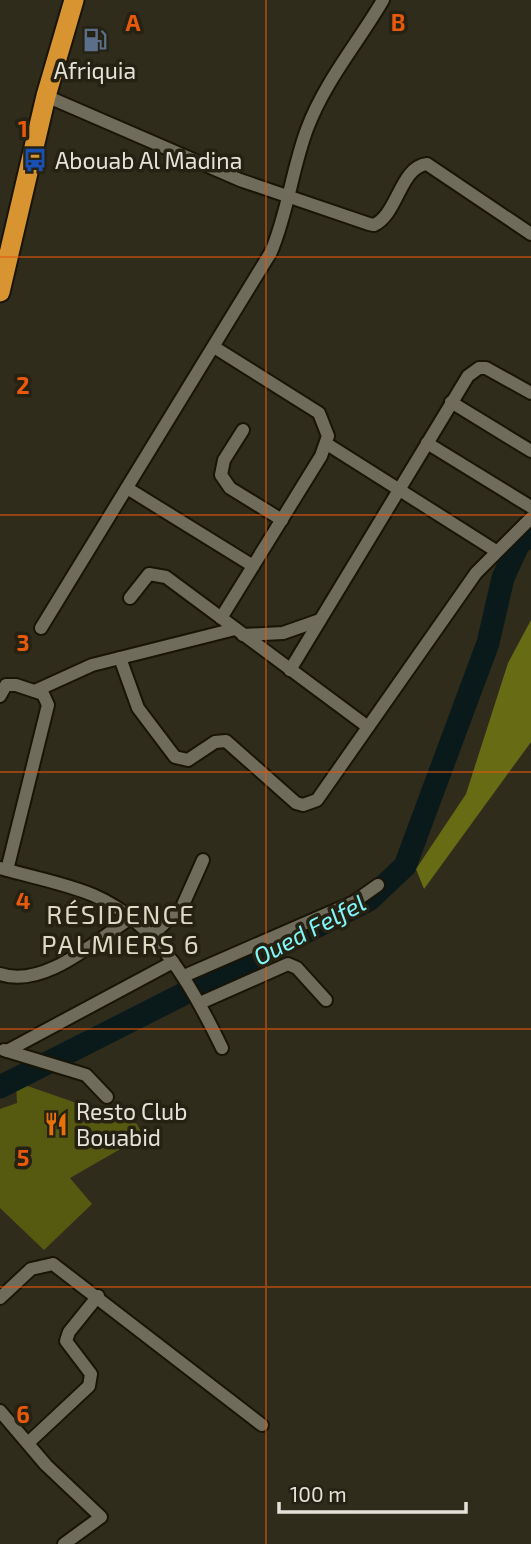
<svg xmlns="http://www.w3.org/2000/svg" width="531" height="1544" font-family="'Exo 2',sans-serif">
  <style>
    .green { fill: #565a10 }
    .forest { fill: #676b13 }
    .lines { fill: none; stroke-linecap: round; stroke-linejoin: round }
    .river { stroke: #0a1a1a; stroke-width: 23 }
    .minor-casing { stroke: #181406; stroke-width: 16 }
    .trunk-casing { stroke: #181406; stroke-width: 23 }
    .minor { stroke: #706c5b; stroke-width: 12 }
    .trunk { stroke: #d89430; stroke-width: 19 }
    .grid { fill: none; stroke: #e8590c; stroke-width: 2; stroke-opacity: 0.55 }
    .labels { text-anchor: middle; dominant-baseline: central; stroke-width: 7; stroke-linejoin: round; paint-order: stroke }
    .poi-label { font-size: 23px; fill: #e5e3d9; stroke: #262213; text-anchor: start }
    .water-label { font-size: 24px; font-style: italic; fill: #80f7fa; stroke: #262213 }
    .quarter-label { font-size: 26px; letter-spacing: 2px; fill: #ddd9c5; stroke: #262213 }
    .grid-label { font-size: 23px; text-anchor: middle; font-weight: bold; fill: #e8590c; stroke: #262213; stroke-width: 7; stroke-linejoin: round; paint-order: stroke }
  </style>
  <rect width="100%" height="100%" fill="#302c1c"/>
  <path class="green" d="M16,1082L137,1124L143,1136L70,1178L92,1204L44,1250L0,1208V1109L17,1103Z"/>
  <path class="forest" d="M531,620V742L424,889L416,869L466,794L508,663Z"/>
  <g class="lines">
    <path class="river" d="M0,1087L369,900L405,866L488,643L503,578L519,543L531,536"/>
    <g class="minor-casing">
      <g id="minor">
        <path d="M46,96L240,180L369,224L374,225C398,214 400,167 427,164L531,234"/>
        <path d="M214,347L319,413L328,436L321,456L221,618"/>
        <path d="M451,402L531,451"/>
        <path d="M243,430L224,460L221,475L230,488L282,520"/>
        <path d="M427,443L531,507"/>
        <path d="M327,444L496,551"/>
        <path d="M127,488L253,566"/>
        <path d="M130,598L149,574L166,577L368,727"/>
        <path d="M41,628L271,252C288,212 292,169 307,129C325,81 358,43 383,0"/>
        <path d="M243,635L283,633L320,620"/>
        <path d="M120,658L138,708L175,757L188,760L215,742L226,741L296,803L303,805L317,800L476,573L531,518"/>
        <path d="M290,670L468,376L479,368H486L531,393"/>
        <path d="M37,690L92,665L235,629"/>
        <path d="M0,696L6,685H16L43,694L48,705L7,870"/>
        <path d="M0,868C31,877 64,883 93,895C158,923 193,988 222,1048"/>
        <path d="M151,936L182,907L203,860"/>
        <path d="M0,974C44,989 95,941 131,918"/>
        <path d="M184,976L354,902L378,885"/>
        <path d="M200,1003L288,964L297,968L326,1000"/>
        <path d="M4,1050L86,1075L107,1097"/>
        <path d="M7,1051L173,962"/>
        <path d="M0,1298L31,1269L53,1264L262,1425"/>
        <path d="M0,1411L46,1465L101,1517L64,1544"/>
        <path d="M28,1443L89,1386L91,1374L66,1341L69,1332L98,1296"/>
      </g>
    </g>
    <g class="trunk-casing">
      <path id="trunk" d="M0,292L46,96L74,0"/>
    </g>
    <use href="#minor" class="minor"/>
    <use href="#trunk" class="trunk"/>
  </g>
  <path class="grid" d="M266,0V1544M0,257H531M0,515H531M0,772H531M0,1029H531M0,1287H531"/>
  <defs>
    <g id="fuel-bare" transform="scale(1.89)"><path d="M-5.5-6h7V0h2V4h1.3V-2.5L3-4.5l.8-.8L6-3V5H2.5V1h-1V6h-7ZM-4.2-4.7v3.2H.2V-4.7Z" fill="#5c6f8a" stroke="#262213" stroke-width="2.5" paint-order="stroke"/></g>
    <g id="bus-bare" transform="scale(1.89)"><path d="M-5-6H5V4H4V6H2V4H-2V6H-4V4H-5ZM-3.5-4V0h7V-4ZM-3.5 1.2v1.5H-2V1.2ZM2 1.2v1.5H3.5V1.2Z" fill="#1a4fb4" stroke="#262213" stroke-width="2.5" paint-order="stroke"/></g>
    <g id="restaurant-bare" transform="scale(1.89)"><path d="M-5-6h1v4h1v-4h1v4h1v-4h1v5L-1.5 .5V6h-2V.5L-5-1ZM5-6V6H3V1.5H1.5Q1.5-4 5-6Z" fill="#e8710a" stroke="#262213" stroke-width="2.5" paint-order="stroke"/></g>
  </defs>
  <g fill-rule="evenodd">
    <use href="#fuel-bare" x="95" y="40"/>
    <use href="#bus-bare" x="35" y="160"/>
    <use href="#restaurant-bare" x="56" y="1124"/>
  </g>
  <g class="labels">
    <g class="poi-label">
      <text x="95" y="70" text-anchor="middle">Afriquia</text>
      <text x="55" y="160">Abouab Al Madina</text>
      <text x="76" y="1111">Resto Club<tspan x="76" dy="26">Bouabid</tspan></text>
    </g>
    <g class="water-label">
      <text transform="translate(309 929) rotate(-28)">Oued Felfel</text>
    </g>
    <g class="quarter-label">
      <text x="121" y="913">RÉSIDENCE<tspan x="121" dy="30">PALMIERS 6</tspan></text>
    </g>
  </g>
  <g class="grid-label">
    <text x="133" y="31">A</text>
    <text x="398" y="31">B</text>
    <text x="23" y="137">1</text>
    <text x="23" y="394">2</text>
    <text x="23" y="651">3</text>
    <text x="23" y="909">4</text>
    <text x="23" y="1166">5</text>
    <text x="23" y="1423">6</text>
  </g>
  <path d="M279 1502v10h187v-10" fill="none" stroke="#e5e3d9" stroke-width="3.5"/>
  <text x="290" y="1502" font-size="21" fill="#e5e3d9" stroke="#262213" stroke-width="5" paint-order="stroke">100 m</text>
</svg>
